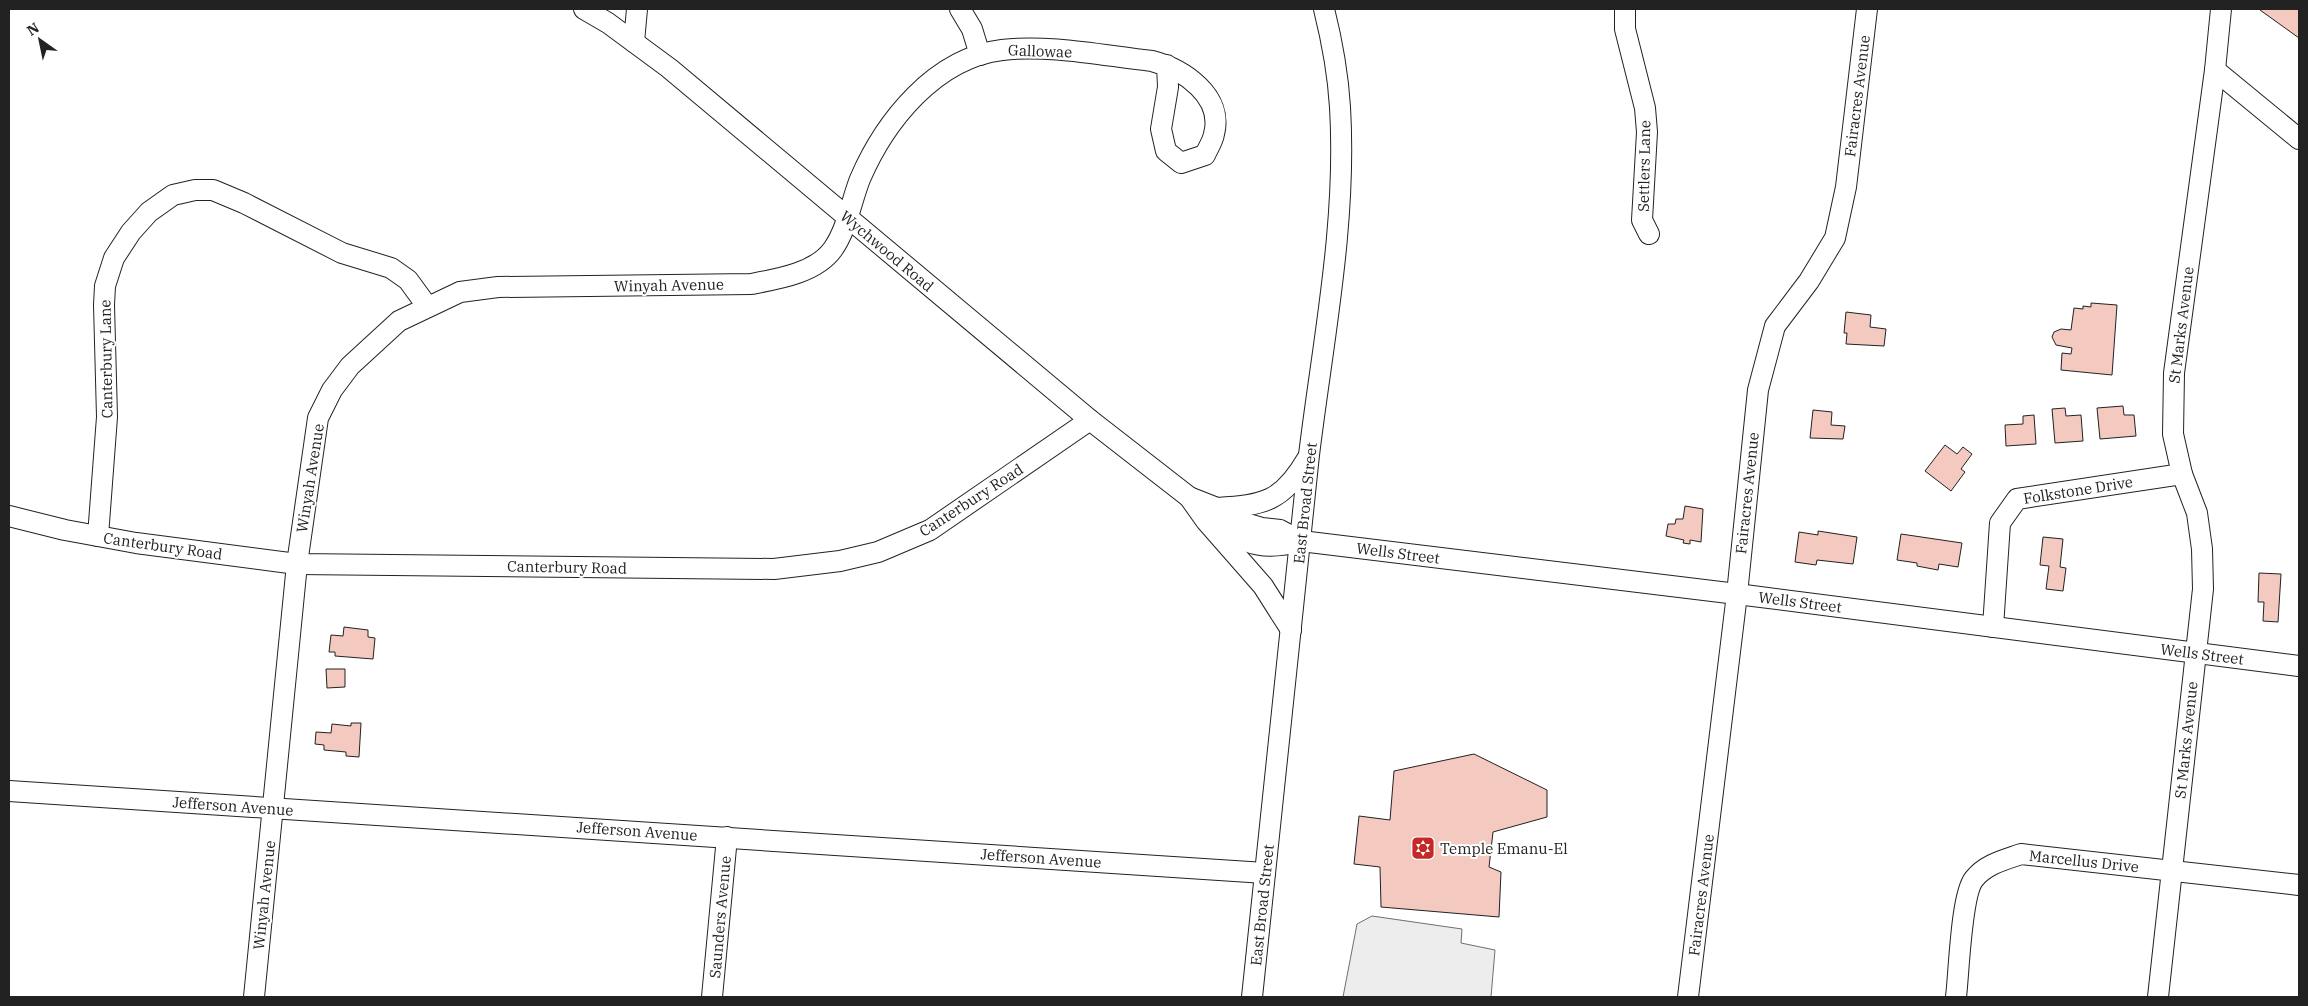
<svg xmlns="http://www.w3.org/2000/svg" width="2308" height="1006" font-family="'IBM Plex Serif',serif">
  <style>
    .parking { fill: #ededed; stroke: #6f6f6f }
    .building { fill: #f3c9c0; stroke: #222 }
    .lines { fill: none; stroke-linecap: round; stroke-linejoin: round }
    .minor-casing { stroke: #222; stroke-width: 22 }
    .minor { stroke: #fff; stroke-width: 20 }
    .labels { text-anchor: middle; dominant-baseline: central; stroke-width: 4; stroke-linejoin: round; paint-order: stroke }
    .street-label { font-size: 15px; fill: #222; stroke: #fff }
    .poi-label { font-size: 15px; fill: #222; stroke: #fff; text-anchor: start }
  </style>
  <rect width="100%" height="100%" fill="#fff"/>
  <path class="parking" d="M1372,916L1462,929L1461,943L1495,950L1491,997H1343L1357,924Z"/>
  <g class="building">
    <path d="M2260,9H2299V38L2260,10Z"/>
    <path d="M2091,303L2117,305L2112,375L2061,370L2062,353L2071,354L2072,348L2056,345L2052,337L2054,332L2061,329L2071,330L2074,308L2083,309V306L2091,307Z"/>
    <path d="M1846,312L1871,315L1870,327L1886,329L1884,346L1846,344L1847,333H1844Z"/>
    <path d="M2123,406L2124,415H2134L2136,436L2100,439L2097,408Z"/>
    <path d="M2065,408L2066,416L2081,415L2083,441L2055,443L2052,409Z"/>
    <path d="M1813,410L1832,412L1831,425L1845,426L1843,439L1810,438Z"/>
    <path d="M2034,415L2036,444L2006,446L2005,425L2023,424V416Z"/>
    <path d="M1945,445L1957,454L1963,447L1972,454L1961,469L1965,472L1951,491L1925,471Z"/>
    <path d="M1685,506L1703,509L1701,542L1690,540V544L1683,543L1684,540L1666,536L1668,524H1675L1676,519H1683Z"/>
    <path d="M1818,531L1857,537L1853,564L1817,560L1816,565L1795,562L1799,532L1818,535Z"/>
    <path d="M1901,534L1962,543L1958,567L1939,564L1938,570L1917,566V563L1897,560Z"/>
    <path d="M2043,537L2063,539L2060,567L2066,568L2063,591L2046,589L2049,566L2040,565Z"/>
    <path d="M2259,573L2281,574L2278,622L2263,621L2264,602H2258Z"/>
    <path d="M344,627L368,630V637L375,638L373,659L335,656V652H329L331,635L343,636Z"/>
    <path d="M326,669H345V687L327,688Z"/>
    <path d="M351,723H361L359,757L346,756V752L324,750V745L315,744L316,732L331,733L332,724L351,726Z"/>
    <path d="M1474,754L1547,790V817L1493,832L1489,867L1501,872L1499,917L1381,907L1380,867L1354,864L1359,816L1390,820L1394,771Z"/>
  </g>
  <g class="lines">
    <g class="minor-casing">
      <g id="minor">
        <path d="M584,9L608,23L669,68L1090,420L1189,497L1206,521L1263,586L1291,630"/>
        <path d="M960,9L972,29L980,55"/>
        <path d="M1625,9V29L1645,108L1647,132L1642,220L1649,234"/>
        <path d="M634,42L637,9"/>
        <path d="M2215,70L2299,139"/>
        <path d="M1189,497L1217,508L1242,522L1262,528L1280,530L1301,541L1737,594L2299,666"/>
        <path d="M1217,508C1264,505 1282,502 1307,459"/>
        <path d="M9,516L65,530L136,543L297,564L774,569L840,561L878,552L930,530L1090,420"/>
        <path d="M1220,529C1251,545 1265,551 1301,541"/>
        <path d="M98,536L107,417L104,305L105,286L114,258L131,232L149,212L173,195L195,190H213L244,203L342,253L391,268L408,280L427,306"/>
        <path d="M1993,627L2000,523L2017,499L2182,474"/>
        <path d="M9,791L1265,873"/>
        <path d="M254,997L297,564L318,418L332,390L350,366L399,321L460,292L498,287L751,284C778,279 816,273 833,249C847,229 851,202 860,179C885,121 935,58 1002,50C1049,44 1105,56 1152,61C1183,69 1224,96 1214,134C1213,141 1208,148 1205,155L1181,163L1166,151L1161,129L1168,87L1167,65"/>
        <path d="M712,997L727,837"/>
        <path d="M1252,997C1271,817 1289,636 1309,455C1323,340 1347,224 1340,107C1338,74 1332,41 1324,9"/>
        <path d="M1688,997L1737,594L1758,390L1775,326L1809,281L1835,238L1846,187L1867,9"/>
        <path d="M1956,997C1959,973 1961,895 1974,879C1986,864 2004,860 2021,854L2299,885"/>
        <path d="M2158,997L2203,589L2202,549L2197,513L2182,474L2173,434L2174,373L2215,70L2221,9"/>
      </g>
    </g>
    <use href="#minor" class="minor"/>
  </g>
  <defs>
    <g id="synagogue-square" transform="scale(1.25)"><rect x="-9" y="-9" width="18" height="18" rx="4" fill="#c62828" stroke="#fff"/><path d="M0-6.5L5.6 3.2H-5.6ZM0 6.5L5.6-3.2H-5.6Z" fill="#fff"/></g>
  </defs>
  <g fill-rule="evenodd">
    <use href="#synagogue-square" x="1423" y="848"/>
  </g>
  <g class="labels">
    <g class="street-label">
      <text transform="translate(1040 51) rotate(2)">Gallowae</text>
      <text transform="translate(1857 96) rotate(-83)">Fairacres Avenue</text>
      <text transform="translate(1644 166) rotate(-89)">Settlers Lane</text>
      <text transform="translate(887 251) rotate(40)">Wychwood Road</text>
      <text transform="translate(669 285) rotate(-1)">Winyah Avenue</text>
      <text transform="translate(2181 325) rotate(-83)">St Marks Avenue</text>
      <text transform="translate(106 359) rotate(-91)">Canterbury Lane</text>
      <text transform="translate(310 478) rotate(-81)">Winyah Avenue</text>
      <text transform="translate(2078 490) rotate(-9)">Folkstone Drive</text>
      <text transform="translate(1747 493) rotate(-84)">Fairacres Avenue</text>
      <text transform="translate(971 500) rotate(-33)">Canterbury Road</text>
      <text transform="translate(1305 503) rotate(-84)">East Broad Street</text>
      <text transform="translate(163 546) rotate(8)">Canterbury Road</text>
      <text transform="translate(1398 553) rotate(7)">Wells Street</text>
      <text transform="translate(567 567) rotate(1)">Canterbury Road</text>
      <text transform="translate(1800 602) rotate(7)">Wells Street</text>
      <text transform="translate(2202 654) rotate(7)">Wells Street</text>
      <text transform="translate(2186 740) rotate(-84)">St Marks Avenue</text>
      <text transform="translate(233 806) rotate(4)">Jefferson Avenue</text>
      <text transform="translate(637 831) rotate(4)">Jefferson Avenue</text>
      <text transform="translate(1041 858) rotate(4)">Jefferson Avenue</text>
      <text transform="translate(2084 861) rotate(6)">Marcellus Drive</text>
      <text transform="translate(264 895) rotate(-84)">Winyah Avenue</text>
      <text transform="translate(1701 895) rotate(-83)">Fairacres Avenue</text>
      <text transform="translate(1262 905) rotate(-84)">East Broad Street</text>
      <text transform="translate(720 917) rotate(-85)">Saunders Avenue</text>
    </g>
    <g class="poi-label">
      <text x="1440" y="848">Temple Emanu-El</text>
    </g>
  </g>
  <rect width="2308" height="1006" fill="none" stroke="#222222" stroke-width="20"/>
  <g transform="translate(40 40) rotate(327)" stroke="#ffffff" stroke-width="4" paint-order="stroke">
  <path d="M0-4L9 19L0 12L-9 19Z" fill="#222222"/>
  <text y="-8" font-size="14" font-weight="bold" text-anchor="middle" fill="#222222">N</text>
  </g>
</svg>
